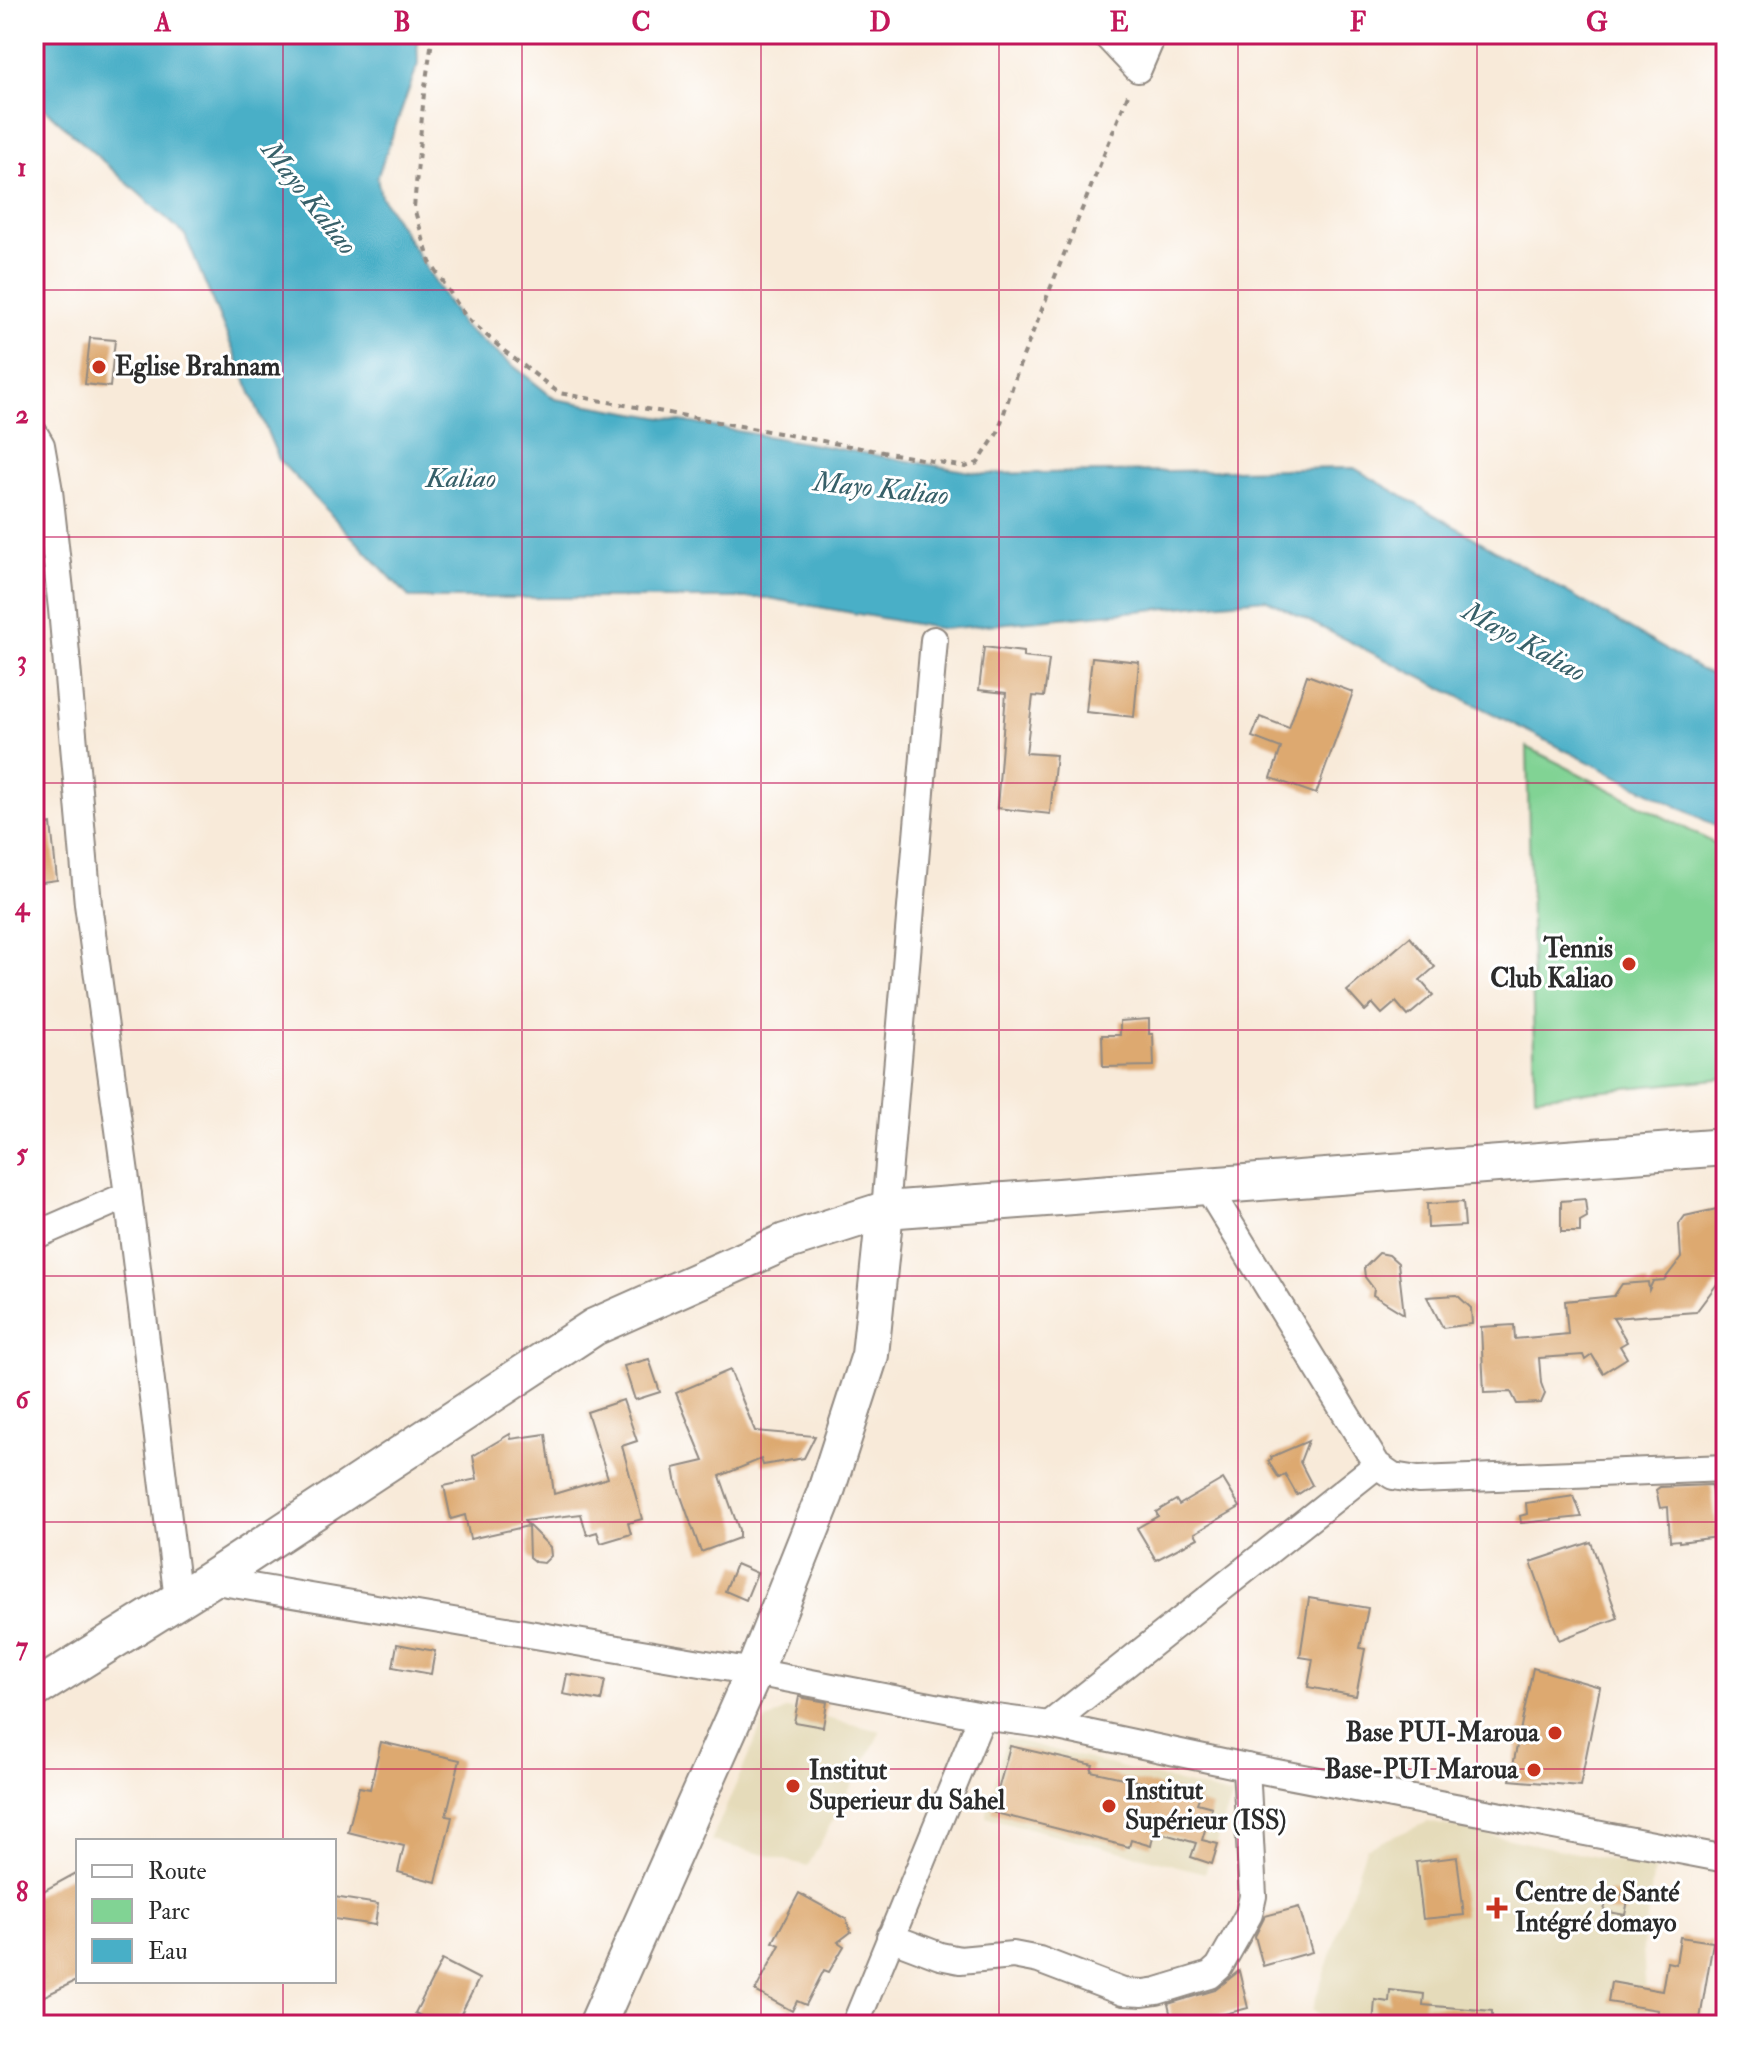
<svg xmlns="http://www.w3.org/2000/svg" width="1760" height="2059" font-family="'IM FELL Double Pica',serif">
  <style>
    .built { fill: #e5dbba }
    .green { fill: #81d394; stroke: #567f60; stroke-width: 2 }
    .water { fill: #48afc7; stroke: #3a6d79; stroke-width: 2 }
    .building { fill: #dda970 }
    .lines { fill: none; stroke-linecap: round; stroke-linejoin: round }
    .street-casing { stroke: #928a82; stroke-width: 30 }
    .secondary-casing { stroke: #928a82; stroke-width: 40 }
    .path { stroke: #928a82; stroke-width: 4; stroke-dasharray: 6 6; stroke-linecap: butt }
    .street { stroke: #fff; stroke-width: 26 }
    .secondary { stroke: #fff; stroke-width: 36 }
    .grid { fill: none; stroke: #c2185b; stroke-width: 2; stroke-opacity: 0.55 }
    .poi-dot { fill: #c8321e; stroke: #fff; stroke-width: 3 }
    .labels { text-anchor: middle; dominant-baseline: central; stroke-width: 6; stroke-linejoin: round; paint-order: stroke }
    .poi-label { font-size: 26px; font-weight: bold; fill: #2b2b2b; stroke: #fff; text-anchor: start }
    .water-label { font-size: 28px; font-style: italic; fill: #376069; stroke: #fff }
    .neatline { fill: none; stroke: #c2185b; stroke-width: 3 }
    .grid-label { font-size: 26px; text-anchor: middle; font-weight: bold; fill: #c2185b }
  </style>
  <rect width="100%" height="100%" fill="#fff"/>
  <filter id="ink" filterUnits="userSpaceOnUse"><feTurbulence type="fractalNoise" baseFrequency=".0125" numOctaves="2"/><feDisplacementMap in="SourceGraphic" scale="16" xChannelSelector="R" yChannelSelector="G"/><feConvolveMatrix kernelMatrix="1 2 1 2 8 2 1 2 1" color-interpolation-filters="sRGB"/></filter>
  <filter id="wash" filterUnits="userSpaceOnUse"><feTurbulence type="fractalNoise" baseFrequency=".006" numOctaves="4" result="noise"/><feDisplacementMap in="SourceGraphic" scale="32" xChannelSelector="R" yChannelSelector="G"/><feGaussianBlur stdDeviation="1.8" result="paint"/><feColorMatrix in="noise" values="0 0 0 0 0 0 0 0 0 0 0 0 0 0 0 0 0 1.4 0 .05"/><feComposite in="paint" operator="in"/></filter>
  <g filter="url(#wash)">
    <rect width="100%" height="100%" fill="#f8ead9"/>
    <g class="built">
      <path d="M787,1709L881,1731L808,1866L711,1841L763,1723Z"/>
      <path d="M1006,1738L1233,1796L1205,1873L986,1817Z"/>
      <path d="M1428,1822L1654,1869L1643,1948L1648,2025H1329L1312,2010L1366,1848Z"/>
    </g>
    <path class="green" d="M1527,747L1726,849V1078L1535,1097Z"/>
    <path class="water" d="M34,34H417L418,64L377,178L381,196L462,325L555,399L983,474L1354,468L1701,670L1726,681V831L1265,599L943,629L768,598H410L279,460L185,235L34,99Z"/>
    <g id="blocks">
      <g class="building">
        <path d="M90,338L115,340L110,387L85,384Z"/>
        <path d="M984,647L1023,652V657L1049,660L1044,697L1033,696L1026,753L1056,755L1050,814L997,808L1006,693L979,690Z"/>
        <path d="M1092,657L1139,662L1134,717L1086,712Z"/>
        <path d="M1307,675L1353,692L1316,794L1271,778L1281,748L1252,737L1260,717L1289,728Z"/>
        <path d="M51,824L57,880L34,883V826Z"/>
        <path d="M1410,937L1435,967L1420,980L1433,995L1408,1016L1396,1002L1382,1014L1373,1004L1365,1011L1347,991Z"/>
        <path d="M1149,1019V1034H1153L1154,1066L1103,1067L1102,1035H1120V1021Z"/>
        <path d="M1585,1199L1587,1217L1580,1221V1232H1561V1201Z"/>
        <path d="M1463,1202L1465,1226L1428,1228L1427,1204Z"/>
        <path d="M1726,1207V1272L1696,1312L1613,1318L1627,1342L1620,1346L1627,1358L1603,1373L1592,1355L1585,1360L1583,1355L1539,1358L1541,1383L1545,1394L1541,1403L1517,1404L1511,1392L1484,1393L1481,1327L1514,1325L1515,1339L1568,1334L1565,1301L1614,1296L1622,1284L1648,1282L1649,1290L1653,1281L1664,1280L1681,1258L1679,1224L1685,1216Z"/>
        <path d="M1379,1253L1389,1255L1398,1263L1404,1314L1373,1295L1374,1289L1365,1277L1364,1268Z"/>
        <path d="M1457,1295L1471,1308L1472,1324L1443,1328L1427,1297Z"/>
        <path d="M649,1359L660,1392L635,1400L624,1366Z"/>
        <path d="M730,1370L755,1431L815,1436L804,1458L763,1465L761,1459L720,1476L739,1530V1538L701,1552L677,1485L674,1468L704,1461L676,1393Z"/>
        <path d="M623,1400L637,1441L622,1446L642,1519L628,1523L631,1534L601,1543L597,1532L587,1535L581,1514L524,1521L550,1547L551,1556L544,1563L535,1562L529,1557L528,1526L470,1539L465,1515L451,1519L444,1486L477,1479L473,1456L510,1434L511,1439L546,1434L554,1494L608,1478L587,1412Z"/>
        <path d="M1308,1441L1300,1462L1312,1485L1297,1495L1285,1474L1279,1478L1268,1461L1272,1459L1271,1457Z"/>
        <path d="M1223,1479L1240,1507L1195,1533L1198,1538L1156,1560L1137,1528L1158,1516L1156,1512L1176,1500L1179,1505Z"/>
        <path d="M1711,1485L1718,1537L1679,1542V1540L1670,1541L1668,1507L1660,1508L1656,1490L1660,1487Z"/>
        <path d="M1574,1496L1582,1517L1521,1523L1520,1516L1527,1514L1526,1503Z"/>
        <path d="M1591,1542L1618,1618L1559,1640L1531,1562Z"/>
        <path d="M736,1564L757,1573L746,1600L725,1591Z"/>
        <path d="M1309,1598L1368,1608L1360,1648L1365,1649L1356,1696L1308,1687L1313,1659L1300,1657Z"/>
        <path d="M397,1644L435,1651L431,1674L393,1667Z"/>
        <path d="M1533,1668L1600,1687L1580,1786L1510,1780Z"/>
        <path d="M567,1674L605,1680L601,1701L563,1694Z"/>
        <path d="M799,1697L827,1702L823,1727L794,1722Z"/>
        <path d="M381,1742L460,1760L446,1816L452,1817L436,1882L398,1872L404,1846L348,1832L359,1787L370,1789Z"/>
        <path d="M1010,1746L1093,1765L1091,1771L1200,1795L1197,1803L1212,1807L1202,1840L1218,1844L1212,1864L1191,1857L1196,1843L1154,1831L1151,1846L1131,1840L1129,1847L992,1812Z"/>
        <path d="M1457,1857L1464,1915L1423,1919L1416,1862Z"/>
        <path d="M78,1872V1980L34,2001V1896Z"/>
        <path d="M1608,1892L1629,1896L1625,1915L1604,1911Z"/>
        <path d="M799,1893L846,1919L851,1932L838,1942L844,1946L829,1972L824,1970L806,2005L797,2001L792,2011L755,1991L780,1945L773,1942Z"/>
        <path d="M334,1897L378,1904L375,1925L334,1919Z"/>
        <path d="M1299,1907L1312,1952L1263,1966L1255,1936L1265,1916Z"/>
        <path d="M1680,1937L1713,1942L1699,2025H1661V2021L1657,2020L1658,2010L1608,2002L1611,1982L1662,1991L1667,1962L1676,1964Z"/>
        <path d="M442,1960L479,1979L455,2025H438L415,2013Z"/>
        <path d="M1239,1971L1248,2008L1183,2025H1173L1168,2004L1215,1990Z"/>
        <path d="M1390,1990L1424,1994L1423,2005L1492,2011V2025H1373L1375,2000L1389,2002Z"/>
      </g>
    </g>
  </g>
  <g filter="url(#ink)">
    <use href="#blocks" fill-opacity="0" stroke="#928a82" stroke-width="2"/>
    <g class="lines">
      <g class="street-casing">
        <g id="street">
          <path d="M1105,34L1138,69L1153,34"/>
          <path d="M34,433L41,445L49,491L62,609L88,904L128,1195L178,1600"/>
          <path d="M1206,1185L1377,1465L1393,1476L1418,1480L1726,1468"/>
          <path d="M885,1210L934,640"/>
          <path d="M34,1236L128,1195"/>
          <path d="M210,1580L754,1672L982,1716L1049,1725L1246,1767L1726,1859"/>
          <path d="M1049,1725L1377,1465"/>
          <path d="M890,1937L940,1956L960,1960L1013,1955L1039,1960L1123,1992L1143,1993L1157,1991L1210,1975L1219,1967L1249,1914L1253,1896L1246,1767"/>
          <path d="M855,2025L982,1716"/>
        </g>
      </g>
      <g class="secondary-casing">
        <g id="secondary">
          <path d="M34,1690L210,1580L594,1327L785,1242L885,1210L1726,1147"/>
          <path d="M597,2025L754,1672L825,1494L870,1355L885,1210"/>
        </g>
      </g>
      <path class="path" d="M433,34L424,93L414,208L430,262L466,317L503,350L559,393L965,467L978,463L998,432L1018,369L1129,92"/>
      <use href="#street" class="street"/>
      <use href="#secondary" class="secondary"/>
    </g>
  </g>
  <path class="grid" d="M283,34V1841M522,34V2025M761,34V2025M999,34V2025M1238,34V2025M1477,34V2025M34,290H1726M34,537H1726M34,783H1726M34,1030H1726M34,1276H1726M34,1522H1726M34,1769H1726M283,1981V2025"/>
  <g class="poi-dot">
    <circle cx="99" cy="367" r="8"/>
    <circle cx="1629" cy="964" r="8"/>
    <circle cx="1555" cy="1733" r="8"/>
    <circle cx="1534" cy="1770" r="8"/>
    <circle cx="793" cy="1786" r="8"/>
    <circle cx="1109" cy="1806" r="8"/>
    <path d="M1493 1896h8v8h8v8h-8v8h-8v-8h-8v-8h8z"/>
  </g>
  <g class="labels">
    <g class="poi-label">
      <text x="115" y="367">Eglise Brahnam</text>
      <text x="1613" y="949" text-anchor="end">Tennis<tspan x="1613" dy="30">Club Kaliao</tspan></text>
      <text x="1539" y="1733" text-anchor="end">Base PUI-Maroua</text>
      <text x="1518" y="1770" text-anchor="end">Base-PUI Maroua</text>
      <text x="809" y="1771">Institut<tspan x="809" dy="30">Superieur du Sahel</tspan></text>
      <text x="1125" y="1791">Institut<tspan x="1125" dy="30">Supérieur (ISS)</tspan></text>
      <text x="1515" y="1893">Centre de Santé<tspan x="1515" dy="30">Intégré domayo</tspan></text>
    </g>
    <g class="water-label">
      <text transform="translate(309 198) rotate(52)">Mayo Kaliao</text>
      <text x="461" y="478">Kaliao</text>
      <text transform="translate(881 489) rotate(6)">Mayo Kaliao</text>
      <text transform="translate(1524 642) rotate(29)">Mayo Kaliao</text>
    </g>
  </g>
  <rect width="1760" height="2059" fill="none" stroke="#fff" stroke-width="88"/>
  <rect x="76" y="1839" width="260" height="144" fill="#ffffff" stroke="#aaaaaa" stroke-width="2"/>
  <rect x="92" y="1865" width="40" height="12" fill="#ffffff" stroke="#aaaaaa" stroke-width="2"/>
  <text x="148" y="1879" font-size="24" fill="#2b2b2b">Route</text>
  <rect x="92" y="1899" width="40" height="24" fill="#81d394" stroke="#aaaaaa" stroke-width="2"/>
  <text x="148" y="1919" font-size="24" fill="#2b2b2b">Parc</text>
  <rect x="92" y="1939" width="40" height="24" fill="#48afc7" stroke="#aaaaaa" stroke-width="2"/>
  <text x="148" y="1959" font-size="24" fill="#2b2b2b">Eau</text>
  <rect x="44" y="44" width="1672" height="1971" class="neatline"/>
  <g class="grid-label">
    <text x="163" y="31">A</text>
    <text x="402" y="31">B</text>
    <text x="641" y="31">C</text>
    <text x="880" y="31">D</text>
    <text x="1119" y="31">E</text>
    <text x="1358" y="31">F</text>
    <text x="1597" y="31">G</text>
    <text x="22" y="176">1</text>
    <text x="22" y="423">2</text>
    <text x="22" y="669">3</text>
    <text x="22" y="915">4</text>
    <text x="22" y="1162">5</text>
    <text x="22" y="1408">6</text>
    <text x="22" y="1655">7</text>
    <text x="22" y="1901">8</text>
  </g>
</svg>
